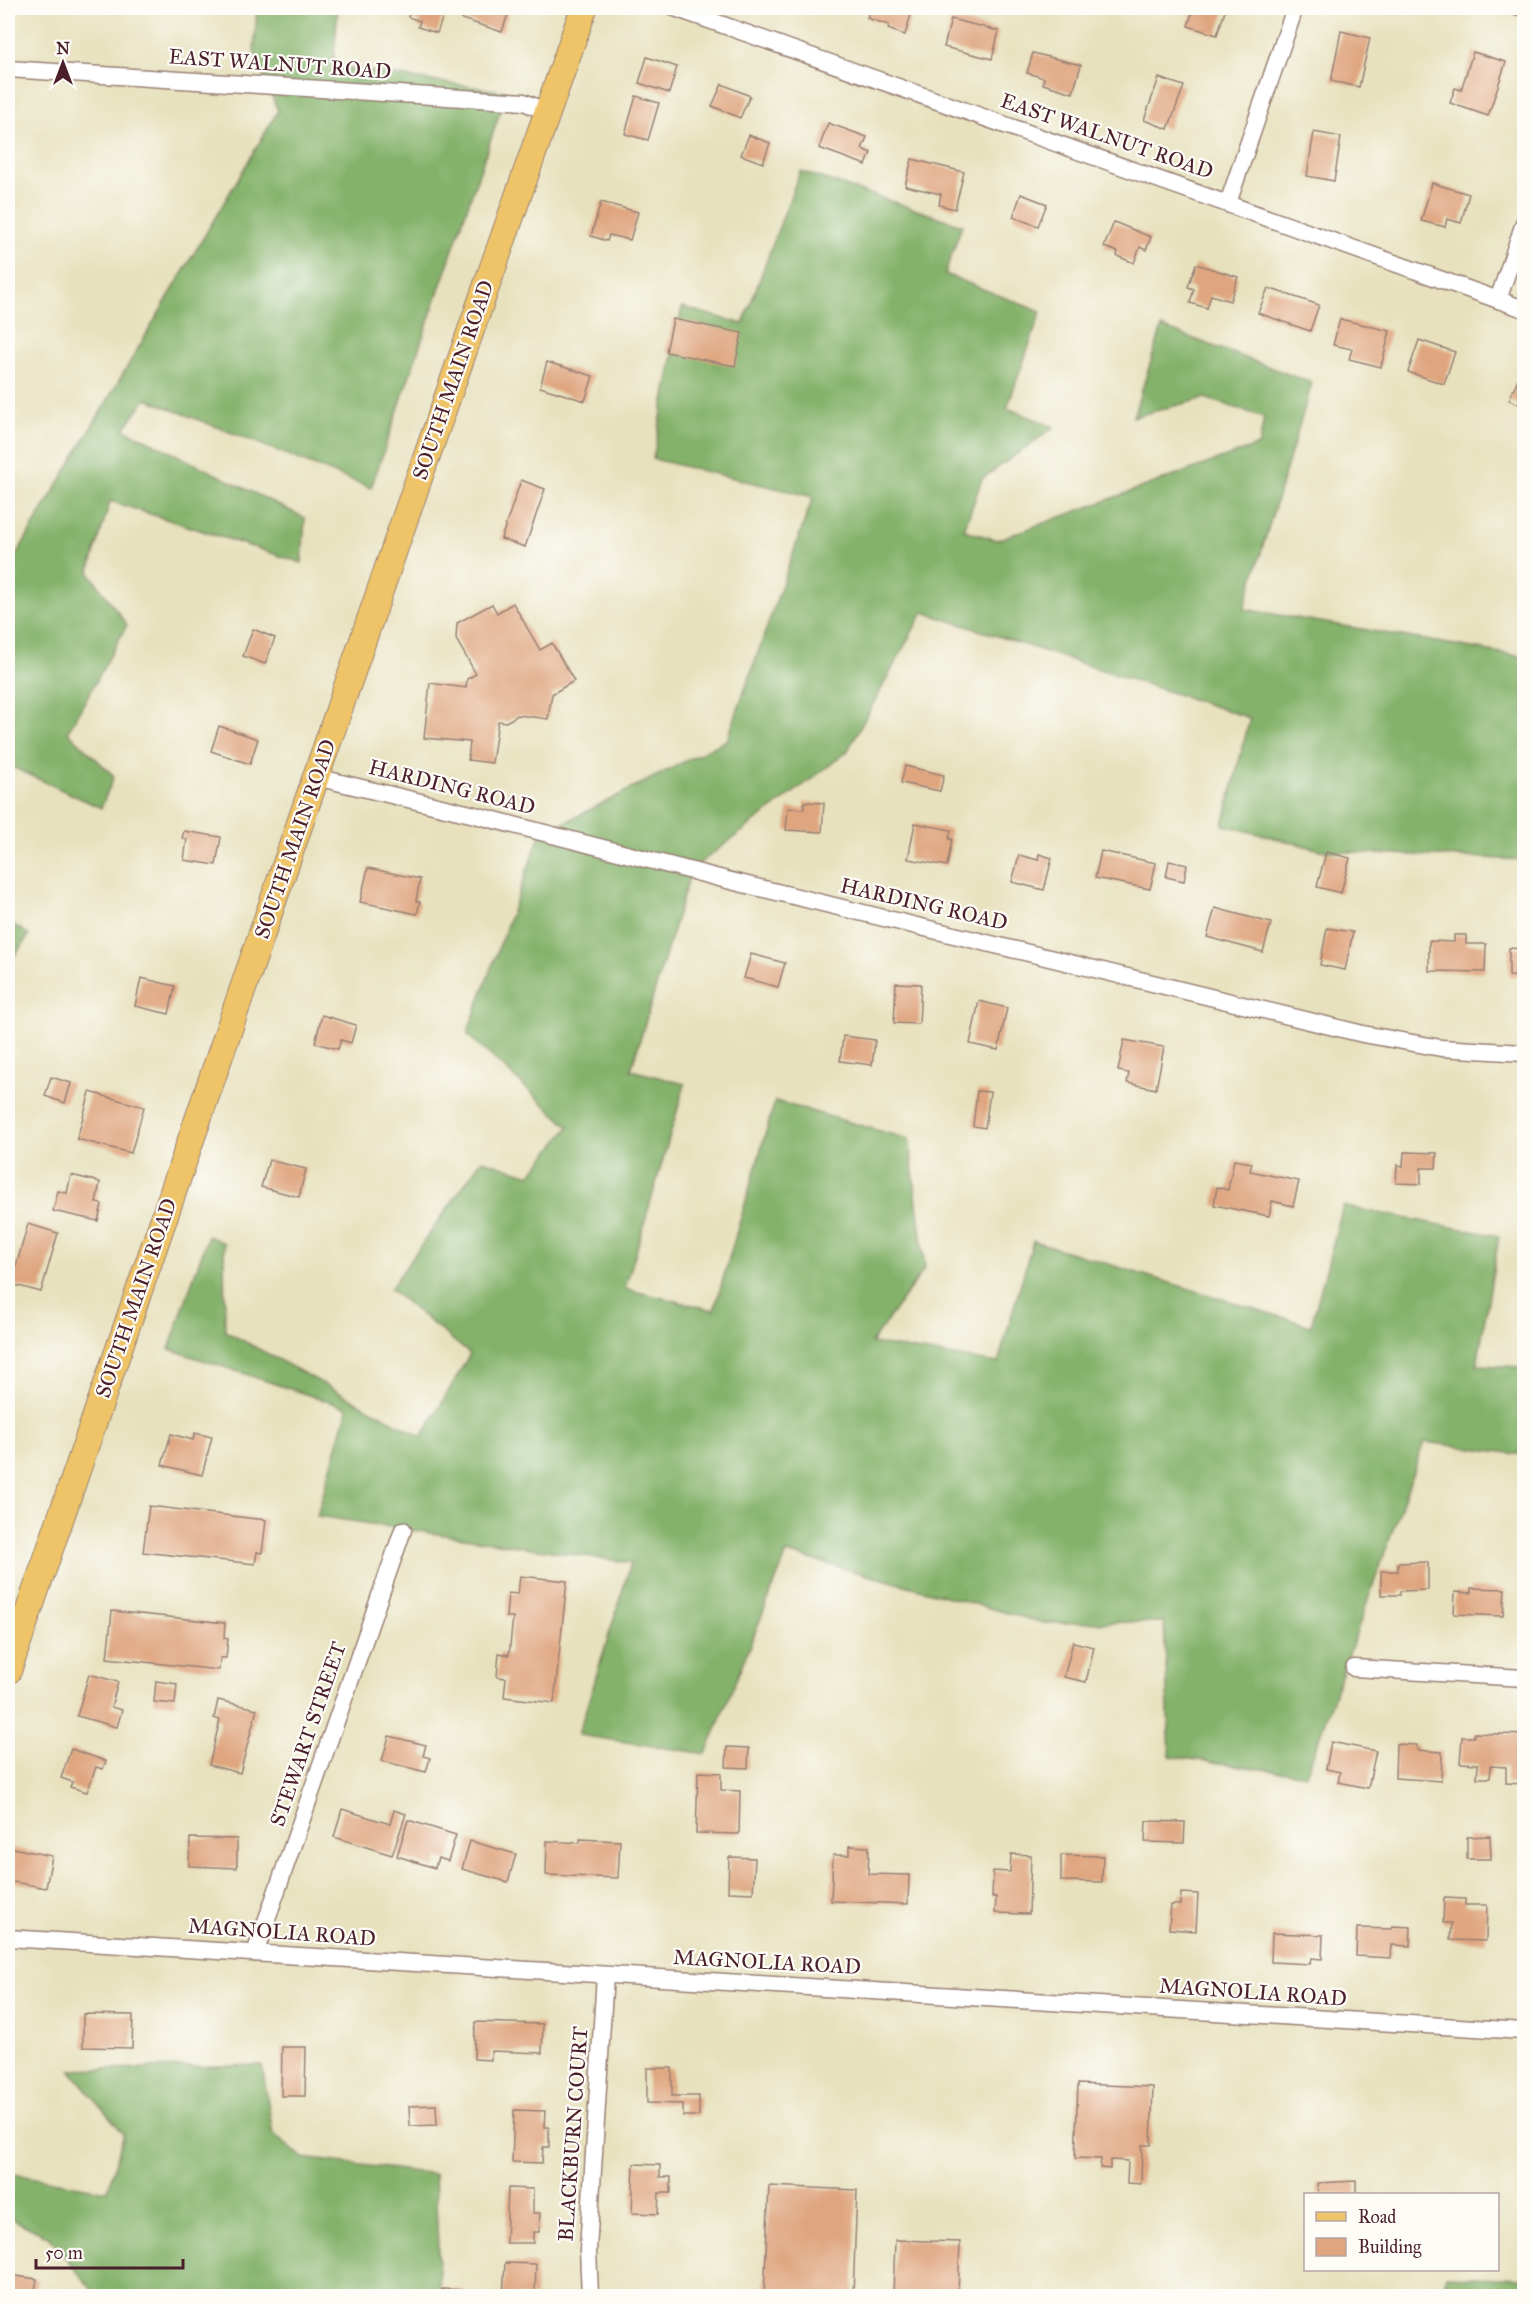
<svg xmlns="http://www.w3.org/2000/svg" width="1532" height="2304" font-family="'IM FELL Great Primer',serif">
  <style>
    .forest { fill: #84b26b; stroke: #67684b; stroke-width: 1.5 }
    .building { fill: #dfa57f }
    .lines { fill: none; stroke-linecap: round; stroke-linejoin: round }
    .minor-casing { stroke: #988074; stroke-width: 19 }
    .primary-casing { stroke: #988074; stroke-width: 28 }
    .minor { stroke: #fff; stroke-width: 16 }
    .primary { stroke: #efc469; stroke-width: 26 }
    .labels { text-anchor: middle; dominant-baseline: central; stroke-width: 4.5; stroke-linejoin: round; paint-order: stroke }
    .street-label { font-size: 21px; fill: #4a1f2b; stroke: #fdfcf7 }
  </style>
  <rect width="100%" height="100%" fill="#fdfcf7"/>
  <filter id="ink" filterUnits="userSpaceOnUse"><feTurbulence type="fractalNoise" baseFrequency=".0167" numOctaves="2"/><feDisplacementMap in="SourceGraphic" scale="12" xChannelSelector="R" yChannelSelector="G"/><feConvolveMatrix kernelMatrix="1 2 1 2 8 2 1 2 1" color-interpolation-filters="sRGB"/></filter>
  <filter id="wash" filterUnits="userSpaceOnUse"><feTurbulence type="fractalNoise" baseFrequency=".008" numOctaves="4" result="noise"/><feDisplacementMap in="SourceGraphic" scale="24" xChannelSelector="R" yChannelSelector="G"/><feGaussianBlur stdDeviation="1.35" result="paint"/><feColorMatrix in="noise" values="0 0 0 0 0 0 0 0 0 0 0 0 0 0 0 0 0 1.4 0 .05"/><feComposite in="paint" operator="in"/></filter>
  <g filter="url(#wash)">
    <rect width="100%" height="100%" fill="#e7e1bd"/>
    <g class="forest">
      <path d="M257,8H338L333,66L507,92L371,488L146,399L124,429L305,518L302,563L110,501L89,572L127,625L68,732L114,776L101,808L8,765V569L278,111L254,52Z"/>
      <path d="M800,171L962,225L945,274L1041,312L1007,408L1054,427L982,479L964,530L997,540L1259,445L1264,417L1205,398L1133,417L1162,327L1312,383L1244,609L1524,657V860L1325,851L1223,825L1250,718L923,612L847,752L691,870L631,1070L685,1084L625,1289L714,1310L775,1101L909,1139L925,1268L871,1343L998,1363L1033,1241L1311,1326L1343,1206L1499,1236L1477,1365L1524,1367V1455L1424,1442L1306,1775L1170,1756L1164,1622L1044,1623L787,1553L706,1754L578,1735L631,1563L317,1516L348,1408L169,1349L208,1236L224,1243L225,1331L422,1437L470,1354L390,1289L482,1160L530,1175L569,1127L467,1034L540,835L727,740L813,497L653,459L682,307L743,324Z"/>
      <path d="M8,921L29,935L8,965Z"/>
      <path d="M262,2065L273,2134L303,2158L435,2174L440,2296H97L50,2238L8,2217V2173L107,2191L124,2134L70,2070Z"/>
      <path d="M1446,2276L1524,2279V2296H1443Z"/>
    </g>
    <g id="blocks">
      <g class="building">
        <path d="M411,8H446L437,33L418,27L420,21L408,17Z"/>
        <path d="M466,8H510L502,32L462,19Z"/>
        <path d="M857,8H913L905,35L888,29L889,25L867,18L869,12Z"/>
        <path d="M1182,8H1226L1217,35L1188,26L1192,13L1181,9Z"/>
        <path d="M1493,8H1523L1520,16Z"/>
        <path d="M951,19L999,31L992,59L944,47Z"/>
        <path d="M1341,31L1370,38L1359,87L1331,81Z"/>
        <path d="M1473,52L1506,62L1488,116L1450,103L1455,88L1461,90Z"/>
        <path d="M1033,53L1081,65L1073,93L1043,84L1044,78L1027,73Z"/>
        <path d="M647,57L677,67L669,93L639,83Z"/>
        <path d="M1159,78L1184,86L1168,129L1144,120Z"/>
        <path d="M722,84L750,96L740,118L712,106Z"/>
        <path d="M636,96L659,103L648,140L625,134Z"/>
        <path d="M828,123L867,137L862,149L871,153L866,165L819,148Z"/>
        <path d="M1314,132L1341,137L1334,181L1307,176Z"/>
        <path d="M749,135L770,143L763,163L741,155Z"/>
        <path d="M912,159L964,172L955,209L939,205L941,194L905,186Z"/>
        <path d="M1432,183L1469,194L1461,223L1447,219L1445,227L1421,221Z"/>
        <path d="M1021,194L1047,204L1038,226L1013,217Z"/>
        <path d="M601,202L638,212L630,240L609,235L607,241L591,236Z"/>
        <path d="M1114,222L1151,237L1146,250L1140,247L1134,263L1117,256L1118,252L1104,247Z"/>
        <path d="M1196,264L1238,277L1230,301L1211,295L1207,308L1190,303L1194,289L1188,287Z"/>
        <path d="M1268,288L1319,305L1310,331L1258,313Z"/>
        <path d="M673,319L742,333L735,366L666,352Z"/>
        <path d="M1340,319L1390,331L1381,367L1349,359L1352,349L1333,345Z"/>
        <path d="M1419,340L1455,352L1444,384L1408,372Z"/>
        <path d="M547,362L593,376L585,401L540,387Z"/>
        <path d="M1520,374L1524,376V406L1509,400Z"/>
        <path d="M521,480L545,489L525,547L501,539Z"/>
        <path d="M513,603L540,650L552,643L574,681L552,694L548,719L518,715L506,722L498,721L492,763L468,760L470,742L424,738L430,683L466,688L467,679L476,674L456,639L457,623L492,604L497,613Z"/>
        <path d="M253,629L275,638L265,664L243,656Z"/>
        <path d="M219,726L258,739L250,764L211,751Z"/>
        <path d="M905,766L944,775L940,791L901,783Z"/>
        <path d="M804,802L824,803L822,832L786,830L788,808L804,809Z"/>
        <path d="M915,823L951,830L949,839H952L947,866L908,859Z"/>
        <path d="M184,831L221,837L216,865L184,860L187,839L182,838Z"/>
        <path d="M1101,851L1156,863L1150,889L1095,878Z"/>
        <path d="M1326,852L1350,858L1341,893L1317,887Z"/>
        <path d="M1039,854L1052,858L1044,890L1012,882L1019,855L1038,860Z"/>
        <path d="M1169,861L1187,865L1184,881L1166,877Z"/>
        <path d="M368,868L420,879L416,901L420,902L417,914L360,902Z"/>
        <path d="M1215,908L1271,923L1263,952L1207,937Z"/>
        <path d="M1327,928L1353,932L1345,970L1320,965Z"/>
        <path d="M1454,935H1466V944H1486L1485,972L1429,971V941L1454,942Z"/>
        <path d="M1509,948L1524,949V977L1509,976Z"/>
        <path d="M751,954L785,963L778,987L744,978Z"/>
        <path d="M141,978L175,986L169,1014L135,1006Z"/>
        <path d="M896,983L921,984L919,1024L894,1023Z"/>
        <path d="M979,1001L1007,1008L998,1050L970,1044Z"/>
        <path d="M322,1015L356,1025L351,1043L341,1040L338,1049L315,1043Z"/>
        <path d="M843,1036L875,1040L872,1065L840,1061Z"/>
        <path d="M1124,1040L1164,1047L1156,1089L1127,1083L1129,1073L1118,1071Z"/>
        <path d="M51,1077L71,1083L65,1103L45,1096Z"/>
        <path d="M977,1091L990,1092L985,1128L973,1126Z"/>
        <path d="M90,1092L144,1107L131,1153L77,1139Z"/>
        <path d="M1404,1152L1437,1153L1436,1168H1421V1184L1396,1183L1397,1165L1403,1166Z"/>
        <path d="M269,1160L306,1169L299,1197L261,1187Z"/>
        <path d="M1234,1160L1252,1163L1250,1171L1299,1181L1293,1206L1272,1201L1269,1216L1214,1205L1217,1187L1228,1190Z"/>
        <path d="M71,1175L100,1182L96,1203L102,1204L98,1221L53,1211L58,1191L67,1193Z"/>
        <path d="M28,1224L58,1233L41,1292L11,1284Z"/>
        <path d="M195,1433L212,1437L202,1475L162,1465L171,1434L193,1440Z"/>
        <path d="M149,1506L266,1520L262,1553L257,1552L255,1564L143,1552Z"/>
        <path d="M1428,1562V1590L1400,1591V1595H1381V1571H1398V1563Z"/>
        <path d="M520,1576L567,1581L554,1703L504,1697L506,1678L497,1677L499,1653L509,1655L513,1617H506L508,1593L518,1594Z"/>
        <path d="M1471,1588L1505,1589L1503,1616L1454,1614L1455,1592L1471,1593Z"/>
        <path d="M112,1611L225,1623L224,1638L228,1639L226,1658H220L219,1670L107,1658Z"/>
        <path d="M1073,1642L1094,1647L1086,1682L1064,1677Z"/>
        <path d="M89,1674L118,1682L111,1707L122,1710L117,1727L77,1716Z"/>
        <path d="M156,1681L177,1684L175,1704L154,1702Z"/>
        <path d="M218,1700L257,1709L240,1773L209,1765L220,1720L214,1718Z"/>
        <path d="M1474,1733L1524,1735L1522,1784L1506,1783V1767L1491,1766L1490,1778H1477L1478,1764L1460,1763L1462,1737H1474Z"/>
        <path d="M389,1736L426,1745L423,1756L430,1758L426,1772L382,1761Z"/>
        <path d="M1331,1742L1376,1751L1368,1788L1338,1782L1340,1772L1326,1769Z"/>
        <path d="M1396,1744L1417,1745V1750L1442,1752L1441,1781L1395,1778Z"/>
        <path d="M727,1747L749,1748L748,1768L726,1767Z"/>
        <path d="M71,1749L106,1761L103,1769L96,1767L87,1792L70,1787L72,1782L61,1778Z"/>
        <path d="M698,1772L721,1773V1790L740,1791L739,1834L696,1833Z"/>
        <path d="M342,1809L390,1824L394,1810L406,1814L392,1855L334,1837Z"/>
        <path d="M408,1820L456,1835L448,1861L438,1858L435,1868L397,1856Z"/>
        <path d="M1146,1821L1185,1822L1184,1843L1145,1842Z"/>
        <path d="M1490,1836L1491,1859H1467V1837Z"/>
        <path d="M190,1838L237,1839V1868L189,1866Z"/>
        <path d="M580,1839L620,1841L618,1878L546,1875L547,1841L580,1843Z"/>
        <path d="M470,1841L516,1854L508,1882L462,1869Z"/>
        <path d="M849,1846L869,1847L868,1874L909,1875L908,1904L831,1901L833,1855H849Z"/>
        <path d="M8,1847L52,1856L46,1888L8,1881Z"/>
        <path d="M1011,1854L1031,1855L1029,1914L995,1913L996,1897H992L993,1871L1010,1872Z"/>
        <path d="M1061,1855L1103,1856L1102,1882L1061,1881Z"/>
        <path d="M729,1857L755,1858L753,1893L728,1892Z"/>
        <path d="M1181,1893L1198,1894L1196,1931L1169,1929L1171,1905H1180Z"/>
        <path d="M1444,1898L1465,1899V1905H1487L1486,1941L1450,1940L1451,1923H1443Z"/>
        <path d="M1392,1926L1411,1927L1410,1946L1392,1945L1391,1958L1356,1956L1357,1928L1392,1929Z"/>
        <path d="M1272,1933L1323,1935L1322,1959L1311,1958L1310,1964L1271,1962Z"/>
        <path d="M83,2014L133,2015L132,2048L83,2047Z"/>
        <path d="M475,2022L543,2024L542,2053L491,2051V2060L474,2059Z"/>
        <path d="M282,2047H306L305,2096H281Z"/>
        <path d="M647,2068H672V2096H699V2116H683V2104L647,2103Z"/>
        <path d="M1078,2084L1153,2087L1151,2145H1142L1141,2184L1127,2183L1128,2161L1110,2160V2169L1100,2168L1101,2159L1075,2158Z"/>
        <path d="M436,2105L437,2125L410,2126L409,2106Z"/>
        <path d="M514,2110L545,2111L544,2127H549V2147H543L542,2163L512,2162Z"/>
        <path d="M634,2164L660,2165V2177H671V2193H659L658,2214L632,2213Z"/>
        <path d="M1356,2181V2194H1318L1317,2183Z"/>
        <path d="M769,2186L857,2190L853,2296H764Z"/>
        <path d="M508,2188L533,2189V2213H540L539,2232H533V2243H506Z"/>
        <path d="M895,2240L960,2242L958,2296H893Z"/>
        <path d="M505,2263L536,2264L535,2296H503Z"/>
        <path d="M8,2275L37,2279L34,2296H8Z"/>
        <path d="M442,2289L463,2290V2296H442Z"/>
        <path d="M1232,2293L1258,2294V2296H1232Z"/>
      </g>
    </g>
  </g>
  <g filter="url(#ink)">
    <use href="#blocks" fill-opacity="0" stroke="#988074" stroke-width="1.5"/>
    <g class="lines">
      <g class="minor-casing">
        <g id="minor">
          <path d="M675,8L1524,309"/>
          <path d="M8,69L524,102L547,112"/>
          <path d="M1228,203L1295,8"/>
          <path d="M1498,300L1524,223"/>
          <path d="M316,777L475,815L727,880L1363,1034L1441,1048L1524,1053"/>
          <path d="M1354,1668L1524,1678"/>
          <path d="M8,1938L1524,2031"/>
          <path d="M255,1953L403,1530"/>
          <path d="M590,2296L588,2250L605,1975"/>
        </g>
      </g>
      <g class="primary-casing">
        <path id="primary" d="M8,1671L404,521L584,8"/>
      </g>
      <use href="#minor" class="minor"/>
      <use href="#primary" class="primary"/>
    </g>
  </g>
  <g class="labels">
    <g class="street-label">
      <text transform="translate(280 64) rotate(4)">EAST WALNUT ROAD</text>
      <text transform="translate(1107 136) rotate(19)">EAST WALNUT ROAD</text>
      <text transform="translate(453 380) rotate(-71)">SOUTH MAIN ROAD</text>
      <text transform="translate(452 787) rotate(14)">HARDING ROAD</text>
      <text transform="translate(295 839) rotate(-71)">SOUTH MAIN ROAD</text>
      <text transform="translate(924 904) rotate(13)">HARDING ROAD</text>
      <text transform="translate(136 1298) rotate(-71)">SOUTH MAIN ROAD</text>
      <text transform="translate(308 1734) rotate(-71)">STEWART STREET</text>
      <text transform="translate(282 1932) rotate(4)">MAGNOLIA ROAD</text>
      <text transform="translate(767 1962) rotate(3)">MAGNOLIA ROAD</text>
      <text transform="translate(1253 1992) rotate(4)">MAGNOLIA ROAD</text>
      <text transform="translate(573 2134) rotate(-86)">BLACKBURN COURT</text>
    </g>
  </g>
  <rect width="1532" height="2304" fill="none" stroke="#fdfcf7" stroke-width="30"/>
  <rect x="1304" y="2193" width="195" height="78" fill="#fdfcf7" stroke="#b5a4a5" stroke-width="1.5"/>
  <rect x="1316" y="2212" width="30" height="9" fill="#efc469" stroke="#b5a4a5" stroke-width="1.5"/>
  <text x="1358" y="2223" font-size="18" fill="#4a1f2b">Road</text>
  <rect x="1316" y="2238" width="30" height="18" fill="#dfa57f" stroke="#b5a4a5" stroke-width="1.5"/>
  <text x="1358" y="2253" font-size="18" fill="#4a1f2b">Building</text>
  <g transform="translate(63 63)" stroke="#fdfcf7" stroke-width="4.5" paint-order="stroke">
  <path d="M0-4.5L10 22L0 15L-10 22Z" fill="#4a1f2b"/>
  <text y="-9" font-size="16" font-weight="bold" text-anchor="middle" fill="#4a1f2b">N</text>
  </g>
  <path d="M36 2259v9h147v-9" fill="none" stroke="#4a1f2b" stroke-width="3"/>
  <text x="45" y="2259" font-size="18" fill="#4a1f2b" stroke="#fdfcf7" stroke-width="4.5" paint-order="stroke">50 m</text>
</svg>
